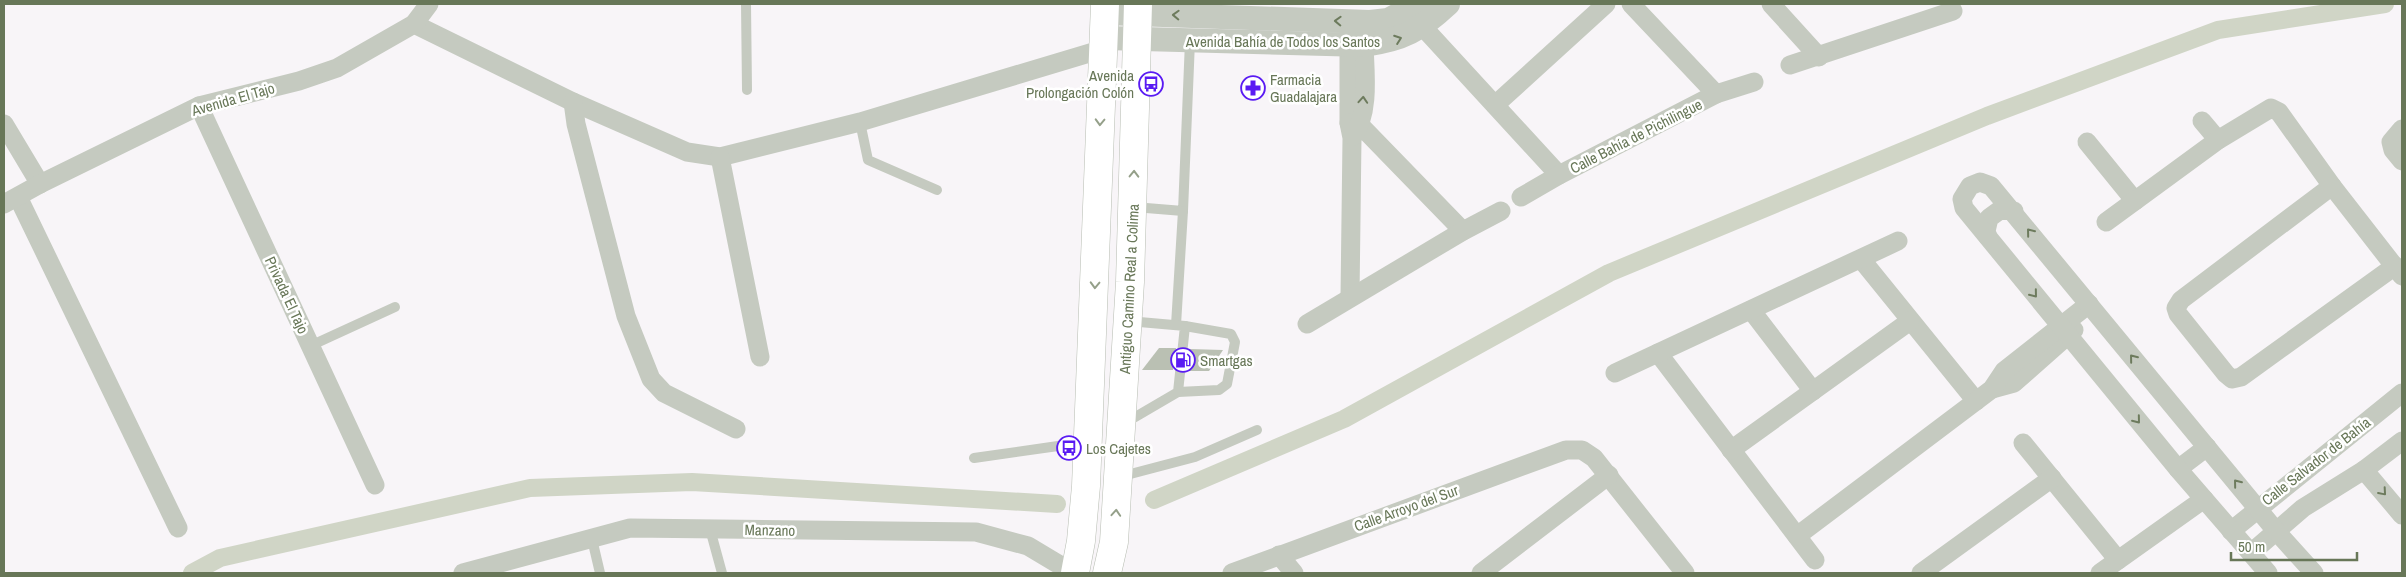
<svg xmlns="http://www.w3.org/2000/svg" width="2406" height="577" font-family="'Archivo Narrow',sans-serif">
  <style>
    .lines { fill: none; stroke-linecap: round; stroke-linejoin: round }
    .canal { stroke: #d0d5c6; stroke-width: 18 }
    .building { fill: #bac0b3 }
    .primary-casing { stroke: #b7bdb2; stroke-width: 29 }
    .service { stroke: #c5cac0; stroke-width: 10 }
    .minor { stroke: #c5cac0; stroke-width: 19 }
    .tertiary { stroke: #c5cac0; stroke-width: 24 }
    .primary { stroke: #fff; stroke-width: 28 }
    .oneway { stroke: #6d7b5d }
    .oneway2 { stroke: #95a08a }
    .labels { text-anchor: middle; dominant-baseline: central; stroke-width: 5; stroke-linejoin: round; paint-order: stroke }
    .street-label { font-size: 15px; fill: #687758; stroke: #fff }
    .poi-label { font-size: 15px; fill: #687758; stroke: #fff; text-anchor: start }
  </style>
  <rect width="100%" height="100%" fill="#f8f5f8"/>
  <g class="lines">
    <g class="canal">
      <path d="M1154,500L1344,419L1609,273L1987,116L2218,30L2385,4"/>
      <path d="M192,573L220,558L530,488L692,482L1057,504"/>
    </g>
  </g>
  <g class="building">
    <path d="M1159,348H1176L1173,370H1142Z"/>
    <path d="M1189,349L1223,350L1209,371H1187Z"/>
  </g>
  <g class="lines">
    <g class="primary-casing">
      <g id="primary">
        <path d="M1075,573L1081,541L1086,486L1105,4"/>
        <path d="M1107,573L1114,542L1130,282L1138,4"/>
      </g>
    </g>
    <g class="service">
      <path d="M746,4L747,90"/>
      <path d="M860,122L868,160L937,190"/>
      <path d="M1134,207L1183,211L1190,41"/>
      <path d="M1176,325L1183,211"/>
      <path d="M310,346L395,307"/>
      <path d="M1178,392L1219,390L1227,384L1235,342L1231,334L1185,326"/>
      <path d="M1125,423L1178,392L1185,326L1128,321"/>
      <path d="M974,458L1058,446L1087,444"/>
      <path d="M1119,477L1195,457L1257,430"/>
      <path d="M710,529L722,573"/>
      <path d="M592,539L600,573"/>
    </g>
    <g class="minor">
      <path d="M1631,4L1716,94"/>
      <path d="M1771,4L1819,57"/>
      <path d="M414,24L573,102L687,152L720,157L860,122L1103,49"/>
      <path d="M1423,27L1559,175"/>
      <path d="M1349,45V123L1352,138L1350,297"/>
      <path d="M1790,65L1953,11"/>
      <path d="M573,102L576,124L626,316L651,379L664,393L736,429"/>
      <path d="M1495,105L1606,4"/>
      <path d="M199,106L375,485"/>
      <path d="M2202,121L2218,140"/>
      <path d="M1349,123L1361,126L1463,231"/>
      <path d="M4,124L40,184"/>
      <path d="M2402,129L2391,142L2393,150L2402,161"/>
      <path d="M1353,136C1370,113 1365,73 1364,45"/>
      <path d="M2087,142L2135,201"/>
      <path d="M720,157L760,357"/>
      <path d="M2332,186L2181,300L2176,308L2178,314L2226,374L2232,379L2241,377L2395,266"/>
      <path d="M18,197L178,528"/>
      <path d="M1521,197L1559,175L1716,94L1754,82"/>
      <path d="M4,204L40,184L199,106L299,81L337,68L414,24L429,4"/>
      <path d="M2106,222L2218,140L2271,108L2279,112L2332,186L2402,276"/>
      <path d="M1988,237L1986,231L1989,218L2000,210L2014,211"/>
      <path d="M1861,259L1976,401"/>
      <path d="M1751,310L1813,391"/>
      <path d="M1307,324L1463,231L1501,211"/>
      <path d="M1658,353L1815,560"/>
      <path d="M1615,373L1898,241"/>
      <path d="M1992,389L2014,383L2074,330"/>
      <path d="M2023,443L2118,560"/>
      <path d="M1731,450L1910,321"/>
      <path d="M2178,469L2207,447"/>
      <path d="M2364,470L2402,515"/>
      <path d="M2231,531L2402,393"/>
      <path d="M1797,536L1992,389L2004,371L2089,304"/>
      <path d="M2251,553L2303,508L2364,470L2402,441"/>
      <path d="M1279,555L1294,573"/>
      <path d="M463,573L630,528L976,532L1028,546L1073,573"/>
      <path d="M1232,573L1566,450H1582L1594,458L1685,573"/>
      <path d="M1481,573L1609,475"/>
      <path d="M1921,573L2052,478"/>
      <path d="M2100,573L2204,499"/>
      <path d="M2268,573L2178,469L1964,208L1962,199L1970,186L1980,182L1991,186L2276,531L2314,573"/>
    </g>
    <g class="tertiary">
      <path d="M1105,13L1370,22L1388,20L1418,4"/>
      <path d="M1105,38L1364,45C1403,40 1420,30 1448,4"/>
    </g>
    <use href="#primary" class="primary"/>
  </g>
  <defs><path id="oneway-chevron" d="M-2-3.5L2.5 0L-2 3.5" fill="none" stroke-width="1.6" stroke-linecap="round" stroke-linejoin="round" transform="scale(1.25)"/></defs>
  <g class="oneway">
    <use href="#oneway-chevron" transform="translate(1176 15) rotate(-178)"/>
    <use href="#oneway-chevron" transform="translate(1338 21) rotate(-178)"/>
    <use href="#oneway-chevron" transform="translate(1398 39) rotate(-20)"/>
    <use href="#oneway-chevron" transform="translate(1363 100) rotate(-86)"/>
    <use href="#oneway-chevron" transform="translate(2030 232) rotate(-129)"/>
    <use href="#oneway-chevron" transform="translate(2034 294) rotate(51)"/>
    <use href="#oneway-chevron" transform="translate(2133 358) rotate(-129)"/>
    <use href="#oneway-chevron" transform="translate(2137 420) rotate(51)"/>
    <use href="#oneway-chevron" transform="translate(2237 483) rotate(-129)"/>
    <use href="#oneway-chevron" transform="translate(2383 492) rotate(49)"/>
  </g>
  <g class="oneway2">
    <use href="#oneway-chevron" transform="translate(1100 122) rotate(92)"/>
    <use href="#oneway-chevron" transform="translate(1134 174) rotate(-89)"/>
    <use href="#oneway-chevron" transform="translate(1095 285) rotate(92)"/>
    <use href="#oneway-chevron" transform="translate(1116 513) rotate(-86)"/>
  </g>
  <defs>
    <g id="bus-ring" transform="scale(1.25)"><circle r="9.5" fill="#fff" stroke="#5a1bf3" stroke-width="1.5"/><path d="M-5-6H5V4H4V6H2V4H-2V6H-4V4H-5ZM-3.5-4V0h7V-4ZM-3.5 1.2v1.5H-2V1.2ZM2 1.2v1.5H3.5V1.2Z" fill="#5a1bf3"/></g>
    <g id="pharmacy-ring" transform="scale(1.25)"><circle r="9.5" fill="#fff" stroke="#5a1bf3" stroke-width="1.5"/><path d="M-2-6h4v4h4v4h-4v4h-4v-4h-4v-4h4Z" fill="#5a1bf3"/></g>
    <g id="fuel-ring" transform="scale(1.25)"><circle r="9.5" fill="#fff" stroke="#5a1bf3" stroke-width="1.5"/><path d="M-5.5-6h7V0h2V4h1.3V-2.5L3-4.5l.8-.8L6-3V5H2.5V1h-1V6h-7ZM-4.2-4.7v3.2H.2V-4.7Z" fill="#5a1bf3"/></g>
  </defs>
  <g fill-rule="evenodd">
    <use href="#bus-ring" x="1151" y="84"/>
    <use href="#pharmacy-ring" x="1253" y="88"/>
    <use href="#fuel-ring" x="1183" y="360"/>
    <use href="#bus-ring" x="1069" y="448"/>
  </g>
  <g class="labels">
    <g class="street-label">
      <text x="1283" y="41">Avenida Bahía de Todos los Santos</text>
      <text transform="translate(233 99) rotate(-16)">Avenida El Tajo</text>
      <text transform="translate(1636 136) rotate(-27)">Calle Bahía de Pichilingue</text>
      <text transform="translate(1129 289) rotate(-87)">Antiguo Camino Real a Colima</text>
      <text transform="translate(287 295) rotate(65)">Privada El Tajo</text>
      <text transform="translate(2316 461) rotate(-38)">Calle Salvador de Bahía</text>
      <text transform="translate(1406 508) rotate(-20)">Calle Arroyo del Sur</text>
      <text transform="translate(770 530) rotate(1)">Manzano</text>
    </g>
    <g class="poi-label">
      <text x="1134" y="75" text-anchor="end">Avenida<tspan x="1134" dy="17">Prolongación Colón</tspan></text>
      <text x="1270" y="79">Farmacia<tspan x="1270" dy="17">Guadalajara</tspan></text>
      <text x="1200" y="360">Smartgas</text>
      <text x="1086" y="448">Los Cajetes</text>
    </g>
  </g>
  <rect width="2406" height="577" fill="none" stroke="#687758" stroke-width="10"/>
  <path d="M2231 552v8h126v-8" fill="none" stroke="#687758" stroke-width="2.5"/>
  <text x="2238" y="552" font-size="15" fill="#687758" stroke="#ffffff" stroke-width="4" paint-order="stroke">50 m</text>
</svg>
